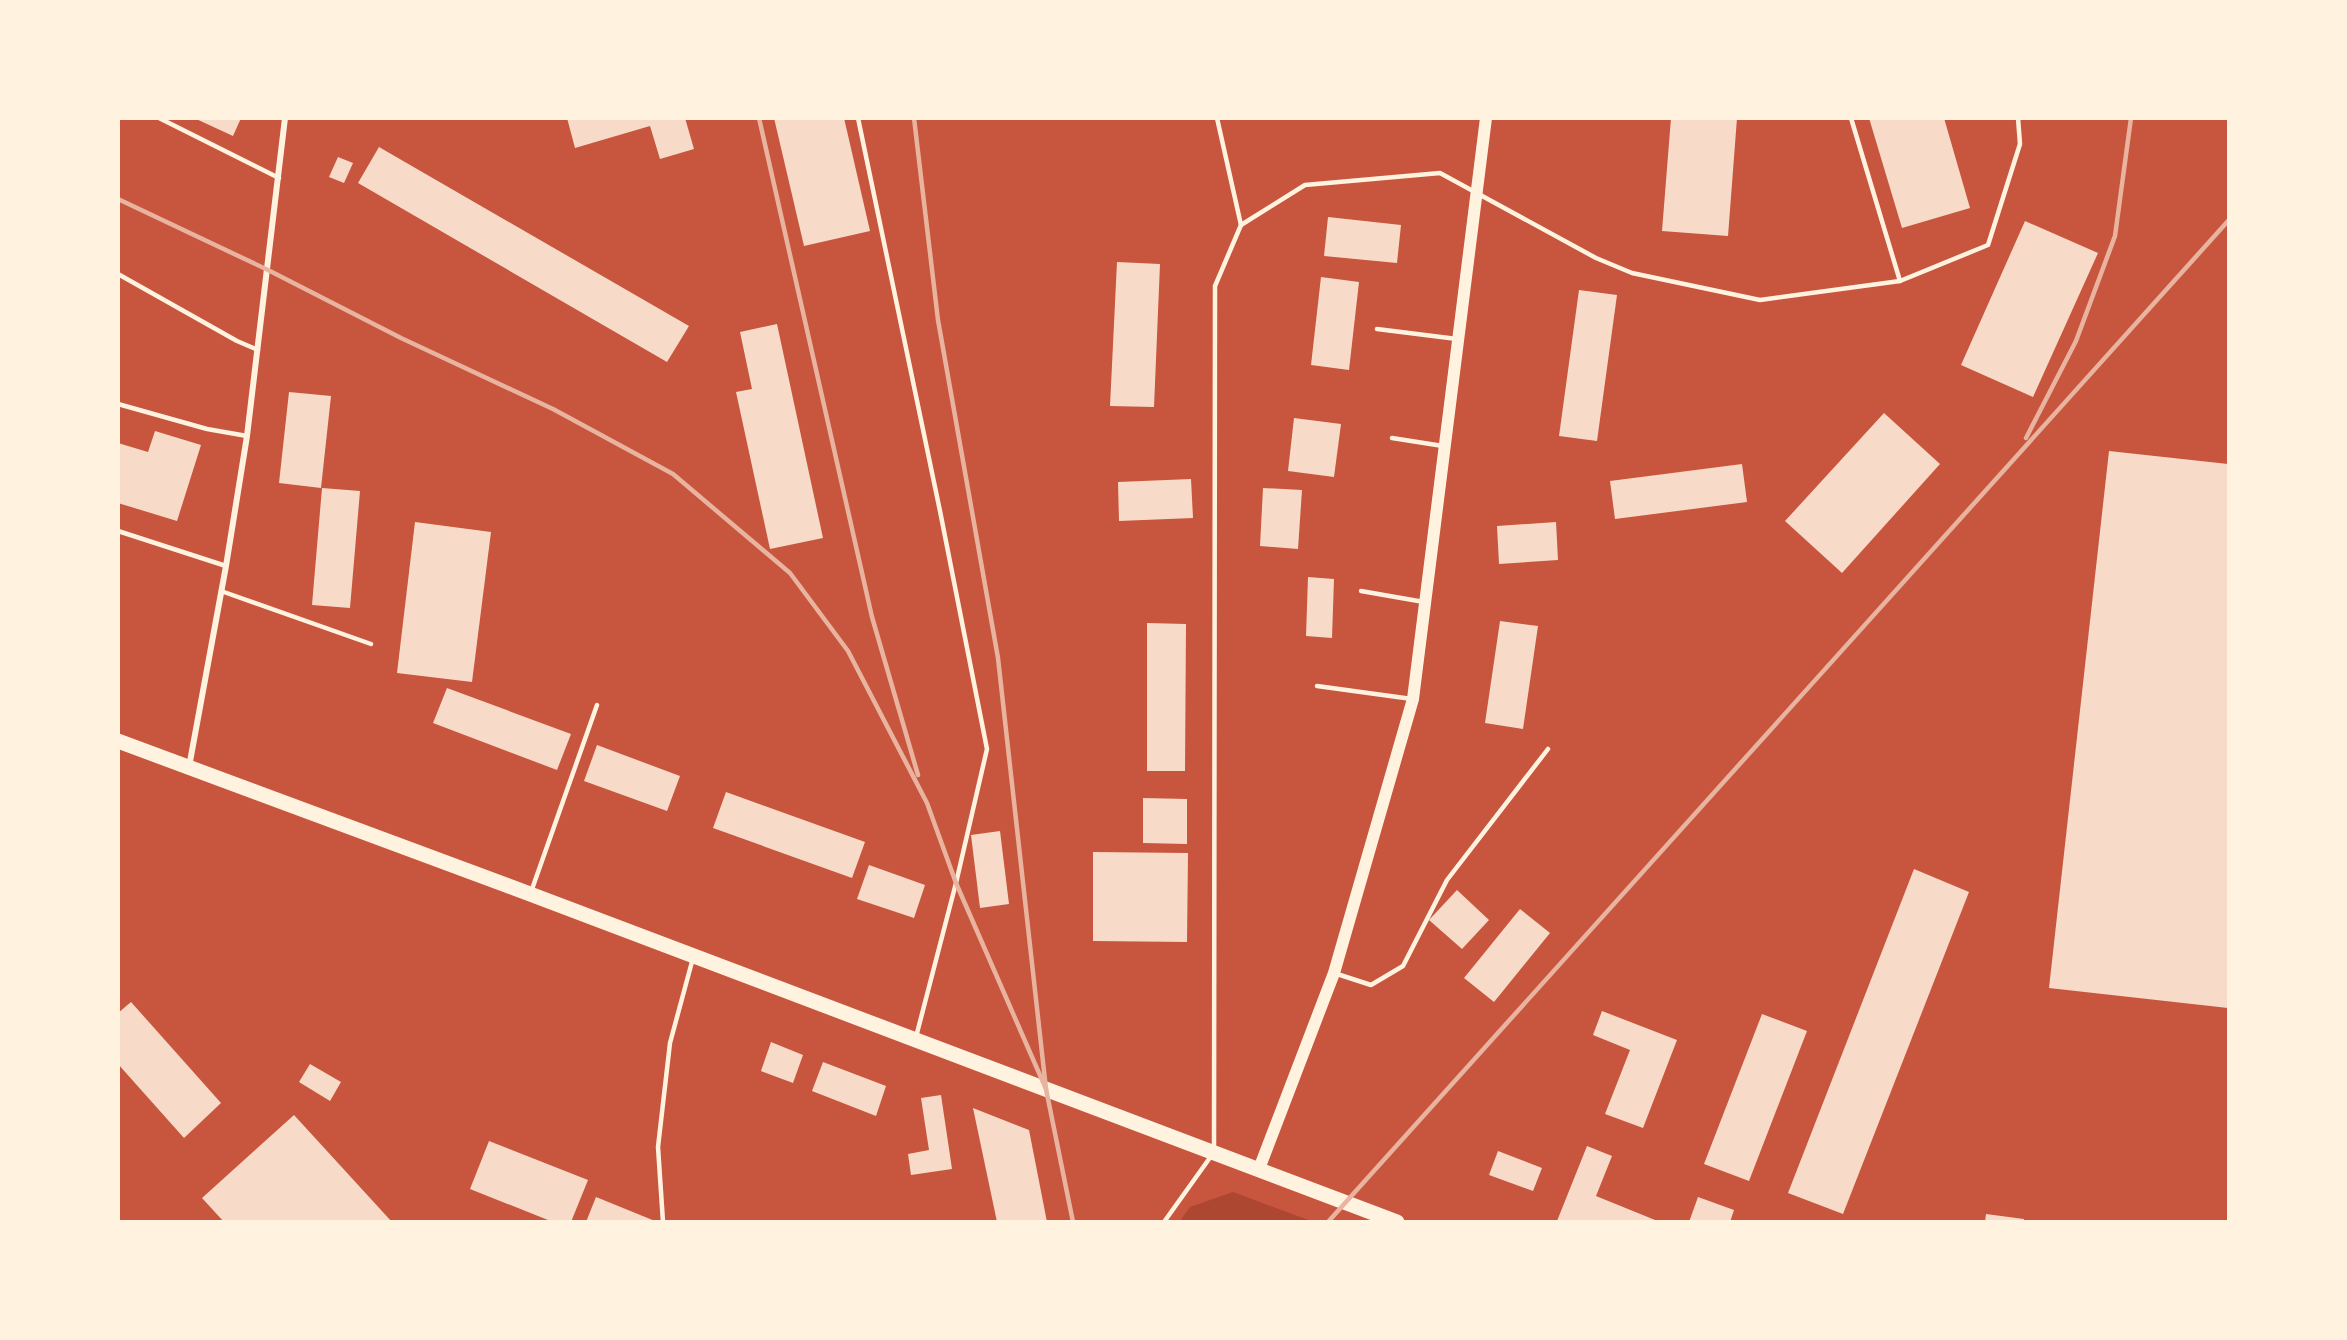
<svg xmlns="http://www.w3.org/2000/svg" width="2347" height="1340" font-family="Montserrat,sans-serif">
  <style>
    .green { fill: #ae4732 }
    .building { fill: #f7dbc8 }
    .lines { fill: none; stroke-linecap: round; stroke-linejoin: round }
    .service { stroke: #fff3e0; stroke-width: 4.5 }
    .minor { stroke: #fff3e0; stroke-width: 6 }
    .secondary { stroke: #fff3e0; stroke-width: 12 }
    .primary { stroke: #fff3e0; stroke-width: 15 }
    .rail { stroke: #e9b49f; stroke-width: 4.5 }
  </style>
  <rect width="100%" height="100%" fill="#c8553d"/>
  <path class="green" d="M1233,1192L1311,1221H1180L1190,1207Z"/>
  <g class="building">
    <path d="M194,118H241L233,136Z"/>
    <path d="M567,118H685L694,149L660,159L650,126L575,148Z"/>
    <path d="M774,118H844L870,231L804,246Z"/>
    <path d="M1671,118H1737L1728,236L1662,231Z"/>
    <path d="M1869,118H1944L1970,208L1902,228Z"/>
    <path d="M379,147L689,326L667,362L358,183Z"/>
    <path d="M338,157L353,163L344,183L329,177Z"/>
    <path d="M1328,217L1401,225L1397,263L1324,256Z"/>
    <path d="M2025,221L2098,253L2033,397L1961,365Z"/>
    <path d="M1117,262L1160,264L1154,407L1110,406Z"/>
    <path d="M1321,277L1359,282L1349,370L1311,365Z"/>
    <path d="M1579,290L1617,295L1597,441L1559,436Z"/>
    <path d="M777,324L823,538L770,549L736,392L752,389L740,332Z"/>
    <path d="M289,392L331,396L321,488L279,483Z"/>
    <path d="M1884,413L1940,464L1842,573L1785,521Z"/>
    <path d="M1294,418L1341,424L1334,477L1288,471Z"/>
    <path d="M155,431L201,445L177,521L118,503V443L148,452Z"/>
    <path d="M2109,451L2228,464V1008L2049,988Z"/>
    <path d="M1742,464L1747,502L1615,519L1610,481Z"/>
    <path d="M1191,479L1193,518L1119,521L1118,482Z"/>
    <path d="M322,488L360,491L350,608L312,605Z"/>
    <path d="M1263,488L1302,490L1298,549L1260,546Z"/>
    <path d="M415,522L491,532L472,682L397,673Z"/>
    <path d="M1556,522L1558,560L1499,564L1497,526Z"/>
    <path d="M1308,577L1334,579L1332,638L1306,636Z"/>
    <path d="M1500,621L1538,626L1523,729L1485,723Z"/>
    <path d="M1147,623L1186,624L1185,771H1147Z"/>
    <path d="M447,688L571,734L557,770L433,723Z"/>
    <path d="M597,745L680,776L667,811L584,781Z"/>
    <path d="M726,792L865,842L852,878L713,828Z"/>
    <path d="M1143,798L1187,799V844L1143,843Z"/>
    <path d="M1000,831L1009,904L980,908L971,835Z"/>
    <path d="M1093,852L1188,853L1187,942L1093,941Z"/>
    <path d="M869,865L925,885L914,918L857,899Z"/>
    <path d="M1914,869L1969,892L1843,1214L1788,1193Z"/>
    <path d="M1457,890L1489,920L1462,949L1429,920Z"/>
    <path d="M1520,909L1550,933L1494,1002L1464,978Z"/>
    <path d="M131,1002L221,1103L184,1138L118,1064V1013Z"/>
    <path d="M1602,1011L1677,1040L1643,1128L1605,1114L1630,1050L1593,1035Z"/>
    <path d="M1762,1014L1807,1031L1749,1181L1704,1164Z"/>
    <path d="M771,1042L803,1055L793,1083L761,1071Z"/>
    <path d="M823,1062L886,1086L876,1116L812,1091Z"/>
    <path d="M310,1064L341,1082L330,1101L299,1082Z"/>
    <path d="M941,1095L952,1169L911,1175L908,1154L929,1150L921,1098Z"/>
    <path d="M973,1108L1029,1130L1047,1222H997Z"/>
    <path d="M294,1115L392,1222H224L202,1198Z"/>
    <path d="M489,1141L588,1180L571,1222H553L470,1189Z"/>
    <path d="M1587,1146L1612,1156L1596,1196L1660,1222L1557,1221Z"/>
    <path d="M1498,1151L1542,1168L1533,1191L1489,1175Z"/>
    <path d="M596,1197L655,1221V1222H586Z"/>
    <path d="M1698,1197L1734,1210L1730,1222H1689Z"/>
    <path d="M1986,1214L2024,1219V1222H1985Z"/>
  </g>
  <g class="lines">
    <g class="service">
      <path d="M159,118L279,178"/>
      <path d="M858,118L940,511L987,749L956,883L916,1037"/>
      <path d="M1217,118L1241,225"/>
      <path d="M1851,118L1900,281"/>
      <path d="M118,274L237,341L258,350"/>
      <path d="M1377,329L1457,339"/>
      <path d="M118,404L207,429L247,436"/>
      <path d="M1392,438L1443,446"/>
      <path d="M118,531L226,566"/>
      <path d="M221,591L371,644"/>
      <path d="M1361,591L1424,602"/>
      <path d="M1317,686L1412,699"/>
      <path d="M531,892L597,705"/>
      <path d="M1334,973L1371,985L1403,966L1447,880L1548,749"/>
      <path d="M663,1222L658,1147L670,1043L693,958"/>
      <path d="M1164,1222L1214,1152L1215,286L1241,225L1305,185L1440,173L1596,258L1632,273L1760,300L1900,281L1988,245L2020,144L2018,118"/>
    </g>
    <path class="minor" d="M189,767L226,566L247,436L285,118"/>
    <path class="secondary" d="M1259,1169L1334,973L1413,699L1486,118"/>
    <path class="primary" d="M118,741L530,894L1397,1222"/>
    <g class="rail">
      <path d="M759,118L872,617L918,775"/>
      <path d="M914,118L938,320L998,658L1046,1089L1073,1222"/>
      <path d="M118,199L268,270L401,338L553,409L673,474L790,573L848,651L927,803L956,883L1046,1089"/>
      <path d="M2026,438L2076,341L2115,236L2131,118"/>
      <path d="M1328,1222L2228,221"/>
    </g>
  </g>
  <rect width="2347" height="1340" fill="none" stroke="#fff3e0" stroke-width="240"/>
</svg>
